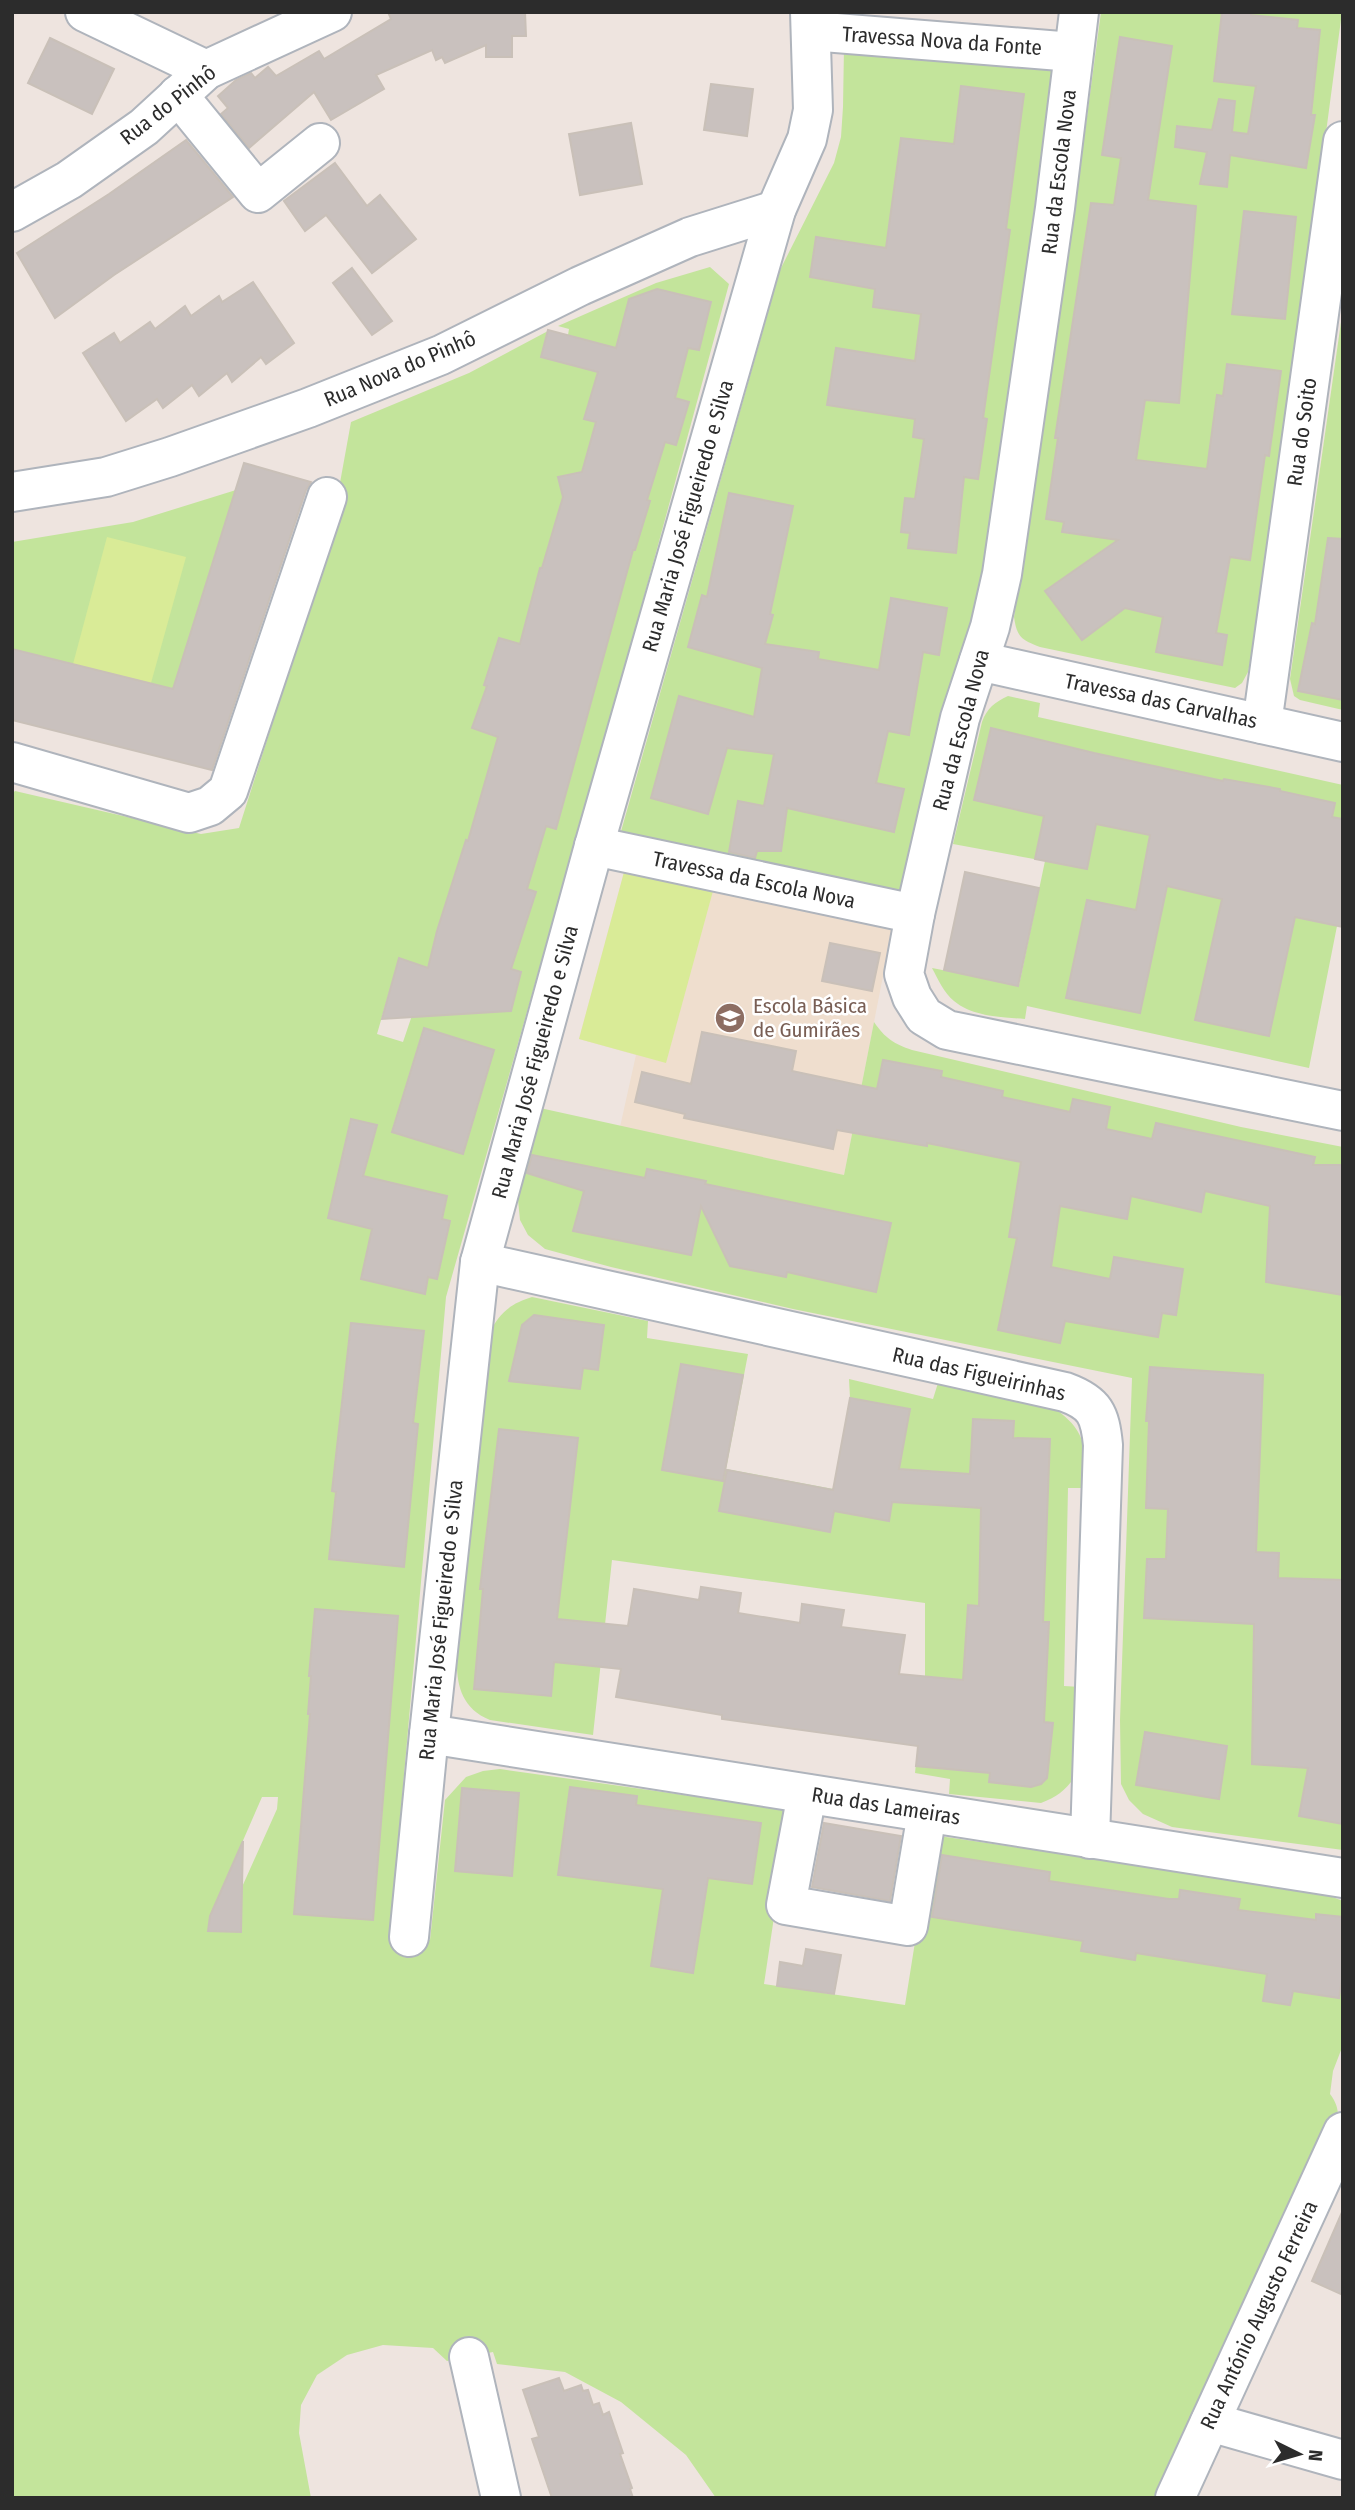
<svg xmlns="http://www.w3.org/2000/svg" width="1355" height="2510" font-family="'Fira Sans Condensed',sans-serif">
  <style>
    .education { fill: #efdece }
    .green { fill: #c3e49b; fill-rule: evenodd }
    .pitch { fill: #d9eb97 }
    .building { fill: #c9c1be; stroke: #c9c0b8; stroke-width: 2 }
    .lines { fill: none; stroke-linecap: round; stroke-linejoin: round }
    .minor-casing { stroke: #afb4bc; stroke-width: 42 }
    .minor { stroke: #fff; stroke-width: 38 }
    .labels { text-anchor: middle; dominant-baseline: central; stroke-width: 5; stroke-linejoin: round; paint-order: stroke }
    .street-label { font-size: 21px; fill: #2c2c2c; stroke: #fff }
    .education-label { font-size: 21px; fill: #785e54; stroke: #fff; text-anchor: start }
  </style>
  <rect width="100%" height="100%" fill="#eee4df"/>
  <path class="education" d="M627,861L894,920L844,1175L620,1127L636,1055L579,1039Z"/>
  <g class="green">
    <path d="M1101,12H1342L1267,577L1248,672L1242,683L1235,688L1040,647C1022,640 1017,638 1014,617L1067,266Z"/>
    <path d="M844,47L1055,66L982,588L903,898L618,842L780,270L834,163L841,137L843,107Z"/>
    <path d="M710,267L729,284L623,674L446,1297L390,1935L430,1940L445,1800L466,1777L483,1771L500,1769L790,1810L764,1984L905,2005L932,1835L1272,1884L1327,1895L1343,1901V2045L1333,2071L1330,2094C1346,2115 1334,2129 1326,2151L1155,2498H716L686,2455L621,2402L565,2372L497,2364L493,2352L447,2361L433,2348L383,2345L347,2355L317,2375L301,2405L299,2433L311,2498H12V794L15,791L201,834L239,828L328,549L351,422L469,373L548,331L592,342L568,335L569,329L558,326L656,283ZM478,711L535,751L472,728ZM399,958L428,968L403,1042L377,1034ZM262,1797H278L277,1809L242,1887L241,1931H209L210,1916Z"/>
    <path d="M1343,308V710L1300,700L1294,696L1290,679Z"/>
    <path d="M236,490L173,689L12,649V542L133,522Z"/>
    <path d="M1008,696L1040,703L1038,717L1343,785V926H1337L1309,1068L1027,1006L1025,1019C1002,1017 973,1017 954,1001C944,993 938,979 932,968L1019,985L1045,861L953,844L982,722C987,708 995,702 1008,696Z"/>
    <path d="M874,1022C885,1038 894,1044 912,1050L1241,1127L1343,1147V1850L1172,1827L1143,1814L1129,1800L1121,1784L1120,1720L1132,1378L793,1309L611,1267L545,1249L528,1235L520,1220L518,1200L540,1108L844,1175Z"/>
    <path d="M532,1297L648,1321L647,1338L748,1354L726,1469L833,1489L850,1398L849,1379L933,1399L938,1383L1058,1411C1089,1434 1086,1453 1083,1488H1068L1064,1686L1081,1687L1074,1778C1065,1791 1056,1797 1041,1803L949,1794L950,1779L915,1773L925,1676V1603L612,1560L593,1735L490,1720C461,1708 456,1684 457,1656L488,1335C499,1314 509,1304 532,1297Z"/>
  </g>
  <g class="pitch">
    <path d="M107,537L186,557L151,683L73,664Z"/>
    <path d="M627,861L716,880L666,1063L579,1039Z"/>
  </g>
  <g class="building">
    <path d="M388,12H525L526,36H512V57H486V45L445,63L442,57L436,60L432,50L376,75L384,89L331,120L314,92L249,148L221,114L228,108L218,96L236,80L251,73L255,78L268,67L276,76L319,51L324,59L391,19Z"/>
    <path d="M1222,12H1251V15L1298,20L1297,28L1320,30L1311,115H1315L1306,168L1230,155L1227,187L1200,184L1207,152L1175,147L1177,126L1212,130L1219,99L1235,101L1232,132L1248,134L1256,86L1214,81Z"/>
    <path d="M1120,37L1172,46L1148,200L1196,206L1179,403L1145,400L1136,460L1207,469L1217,395L1223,396L1227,364L1281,371L1269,456L1265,455L1250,560L1230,557L1216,633L1227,635L1222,665L1156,652L1163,617L1125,608L1082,640L1045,591L1118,540L1062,532L1064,522L1046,519L1058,438H1055L1091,203L1114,205L1121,158L1102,155Z"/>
    <path d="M50,38L114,69L92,114L28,83Z"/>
    <path d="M711,84L753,89L747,136L704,130Z"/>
    <path d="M961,86L1024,94L1006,229L1010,230L983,418L987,419L978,479L964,477L956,553L908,548L910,533L901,532L905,498L915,499L924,439L913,437L915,419L827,405L836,348L915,361L921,314L873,307L875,289L810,277L816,237L886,248L901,138L954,144Z"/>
    <path d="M631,123L642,184L580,195L569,134Z"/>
    <path d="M186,140L233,197L114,275L55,318L17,253L109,194Z"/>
    <path d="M335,163L367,206L380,195L416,239L372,273L326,215L305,231L284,201Z"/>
    <path d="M1244,211L1296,217L1285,319L1232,314Z"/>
    <path d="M352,268L392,321L372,335L333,283Z"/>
    <path d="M253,282L294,343L266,364L261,357L232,382L227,373L199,396L192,385L163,408L157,399L126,421L83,353L114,333L120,343L150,322L155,329L185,306L191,316L219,296L222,302Z"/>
    <path d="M657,289L711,302L699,350L688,348L675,398L689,402L676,445L665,442L647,500L650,501L635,550H633L556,829L546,826L527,889L536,892L511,969L521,972L511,1011L382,1019L399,958L428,968L437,931L466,840L468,841L498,737L472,728L487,686L484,685L499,638L520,644L540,568H542L563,497L558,477L582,472L596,422L584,419L598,372L541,357L548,330L616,348L629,299Z"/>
    <path d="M244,463L311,482L306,490L212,770L12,720V649L173,689Z"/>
    <path d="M729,493L793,506L770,614L773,615L765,644L819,652L818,659L879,670L891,598L947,608L939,655L923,652L909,735L888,731L876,783L904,789L894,832L787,808L781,851H757L755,858L729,852L738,801L764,806L774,754L727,748L708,814L651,798L679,696L754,717L762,668L688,647L702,595L707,597Z"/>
    <path d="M1328,538L1343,539V700L1298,691L1312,623L1315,624Z"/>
    <path d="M991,728L1094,753L1223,781L1224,779L1280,789V791L1335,803L1332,817L1343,819V927L1295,917L1269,1036L1195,1020L1222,899L1167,886L1140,1013L1066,998L1087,900L1136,910L1150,835L1096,824L1087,869L1035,859L1044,816L974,800Z"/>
    <path d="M965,872L1039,888L1018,986L944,970Z"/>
    <path d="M830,943L880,953L872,991L822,981Z"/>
    <path d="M424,1028L494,1050L463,1154L392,1132Z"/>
    <path d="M702,1032L796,1051L792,1071L877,1089L883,1060L942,1071L941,1077L1003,1091L1002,1097L1070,1112L1073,1099L1110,1107L1106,1129L1152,1139L1156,1123L1315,1157L1313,1165H1343V1295L1266,1282L1270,1206L1205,1191L1201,1212L1131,1196L1127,1219L1060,1206L1051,1267L1110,1279L1114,1257L1183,1269L1176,1315L1162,1313L1158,1337L1065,1321L1060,1343L998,1330L1017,1238L1009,1237L1021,1162L927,1143V1146L837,1130L833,1149L684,1118L685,1114L635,1102L642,1072L691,1084Z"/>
    <path d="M351,1119L377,1125L363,1176L447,1196L442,1219L450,1221L437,1279L428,1277L425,1294L361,1279L372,1229L328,1218Z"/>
    <path d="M532,1155L645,1178L647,1169L706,1181L705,1184L891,1223L876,1292L787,1272L786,1277L730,1266L701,1206L691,1255L573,1231L584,1191L527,1173Z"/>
    <path d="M534,1315L604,1325L598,1370L583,1368L580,1389L509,1381L522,1325Z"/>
    <path d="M351,1323L424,1331L413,1423L418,1424L404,1567L329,1559L336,1492L332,1491Z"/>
    <path d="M681,1364L743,1375L723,1481L662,1470Z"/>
    <path d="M1150,1367L1263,1375L1256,1552L1279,1553L1278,1578L1343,1580V1824L1299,1816L1308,1768L1252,1764L1254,1624L1144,1618L1147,1559H1166L1168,1509L1146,1508L1149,1421H1146Z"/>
    <path d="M850,1398L910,1409L899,1469L970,1474L973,1419L1014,1421L1013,1438L1050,1439L1043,1622H1049L1044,1722L1053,1723L1047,1778L1041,1784L1031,1787L989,1782L990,1773L916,1766L918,1746L722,1719V1715L616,1697L621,1669L554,1662L551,1696L474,1689L483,1589H480L499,1429L578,1438L557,1619L628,1626L634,1589L699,1600L701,1587L741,1593L738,1613L800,1623L802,1604L844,1610L841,1627L905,1635L899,1674L963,1680L968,1605L979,1606L981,1508L892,1502L889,1521L834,1511L830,1532L719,1511L727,1470L833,1490Z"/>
    <path d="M315,1609L398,1616L373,1920L294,1914L310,1714H308L311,1676H309Z"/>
    <path d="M1145,1732L1227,1746L1219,1799L1136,1785Z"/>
    <path d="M570,1787L637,1796L636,1805L761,1823L752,1884L708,1878L693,1973L651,1966L663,1889L558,1875Z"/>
    <path d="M462,1788L519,1793L512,1876L455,1871Z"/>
    <path d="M824,1823L901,1836L890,1901L812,1887Z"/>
    <path d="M243,1841L241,1932L208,1931L210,1916Z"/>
    <path d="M942,1855L1050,1872L1049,1881L1169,1899H1179L1180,1890L1240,1899L1238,1910L1316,1920V1914L1343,1917V1973L1339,1998L1293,1991L1290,2005L1263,2001L1267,1974L1136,1953L1135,1960L1081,1951L1083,1941L932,1917Z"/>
    <path d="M806,1949L841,1955L834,1994L777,1986L780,1962L803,1966Z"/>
    <path d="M1343,2210V2295L1312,2281Z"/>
    <path d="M559,2378L564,2391L581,2385L583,2391L588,2390L593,2405L599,2403L603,2415L609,2412L623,2453L620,2454L632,2488L630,2489L633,2498H552L532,2439L539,2437L523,2390Z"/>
  </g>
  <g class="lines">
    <g class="minor-casing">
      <g id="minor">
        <path d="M85,12L206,70"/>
        <path d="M1079,12L1055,208L1002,574L990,627L960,718L915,914L904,974L912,997L924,1016L947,1030L1343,1111"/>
        <path d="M811,31L1073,52"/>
        <path d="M178,95L258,193L320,143"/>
        <path d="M12,212L69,180L144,127L206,70L332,12"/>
        <path d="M12,492L106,477L170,457L308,408L441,355L580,286L690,237L776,210"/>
        <path d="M979,661L1343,742"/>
        <path d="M1262,724L1343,141"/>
        <path d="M12,762L189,813L210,806L228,791L327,497"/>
        <path d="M594,846L915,914"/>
        <path d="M480,1262L1065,1392C1095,1403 1100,1414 1103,1445L1090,1839"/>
        <path d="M429,1734L1343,1878"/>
        <path d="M807,1794L786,1905L908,1926L927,1813"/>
        <path d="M409,1937L429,1734L480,1262L594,846L776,210L807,139L813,110L810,12"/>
        <path d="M469,2357L501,2498"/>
        <path d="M1210,2422L1343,2460"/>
        <path d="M1175,2498L1343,2132"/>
      </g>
    </g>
    <use href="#minor" class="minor"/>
  </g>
  <defs>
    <g id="school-disc" transform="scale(1.575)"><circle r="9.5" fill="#8d6e63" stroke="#fff"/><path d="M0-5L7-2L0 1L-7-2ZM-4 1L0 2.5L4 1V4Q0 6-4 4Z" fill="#fff"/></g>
  </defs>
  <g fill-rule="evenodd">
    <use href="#school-disc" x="730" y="1018"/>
  </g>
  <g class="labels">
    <g class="street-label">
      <text transform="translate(942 41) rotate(4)">Travessa Nova da Fonte</text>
      <text transform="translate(168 105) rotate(-38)">Rua do Pinhô</text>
      <text transform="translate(1059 172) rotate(-83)">Rua da Escola Nova</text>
      <text transform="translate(400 369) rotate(-23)">Rua Nova do Pinhô</text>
      <text transform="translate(1302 432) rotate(-82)">Rua do Soito</text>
      <text transform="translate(688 516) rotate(-74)">Rua Maria José Figueiredo e Silva</text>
      <text transform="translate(1161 701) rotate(12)">Travessa das Carvalhas</text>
      <text transform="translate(961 730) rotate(-75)">Rua da Escola Nova</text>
      <text transform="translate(754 880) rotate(12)">Travessa da Escola Nova</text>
      <text transform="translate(535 1062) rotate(-75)">Rua Maria José Figueiredo e Silva</text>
      <text transform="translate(979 1374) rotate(13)">Rua das Figueirinhas</text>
      <text transform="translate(441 1620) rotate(-84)">Rua Maria José Figueiredo e Silva</text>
      <text transform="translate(886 1806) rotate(9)">Rua das Lameiras</text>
      <text transform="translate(1259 2315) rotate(-65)">Rua António Augusto Ferreira</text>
    </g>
    <g class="education-label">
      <text x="753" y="1006">Escola Básica<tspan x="753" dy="24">de Gumirães</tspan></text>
    </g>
  </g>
  <rect width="1355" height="2510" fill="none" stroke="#2c2c2c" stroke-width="28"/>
  <g transform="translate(1299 2454) rotate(95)" stroke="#ffffff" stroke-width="5" paint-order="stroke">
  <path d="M0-5L12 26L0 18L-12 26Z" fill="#2c2c2c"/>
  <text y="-10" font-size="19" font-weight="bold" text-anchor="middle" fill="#2c2c2c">N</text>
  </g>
</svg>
